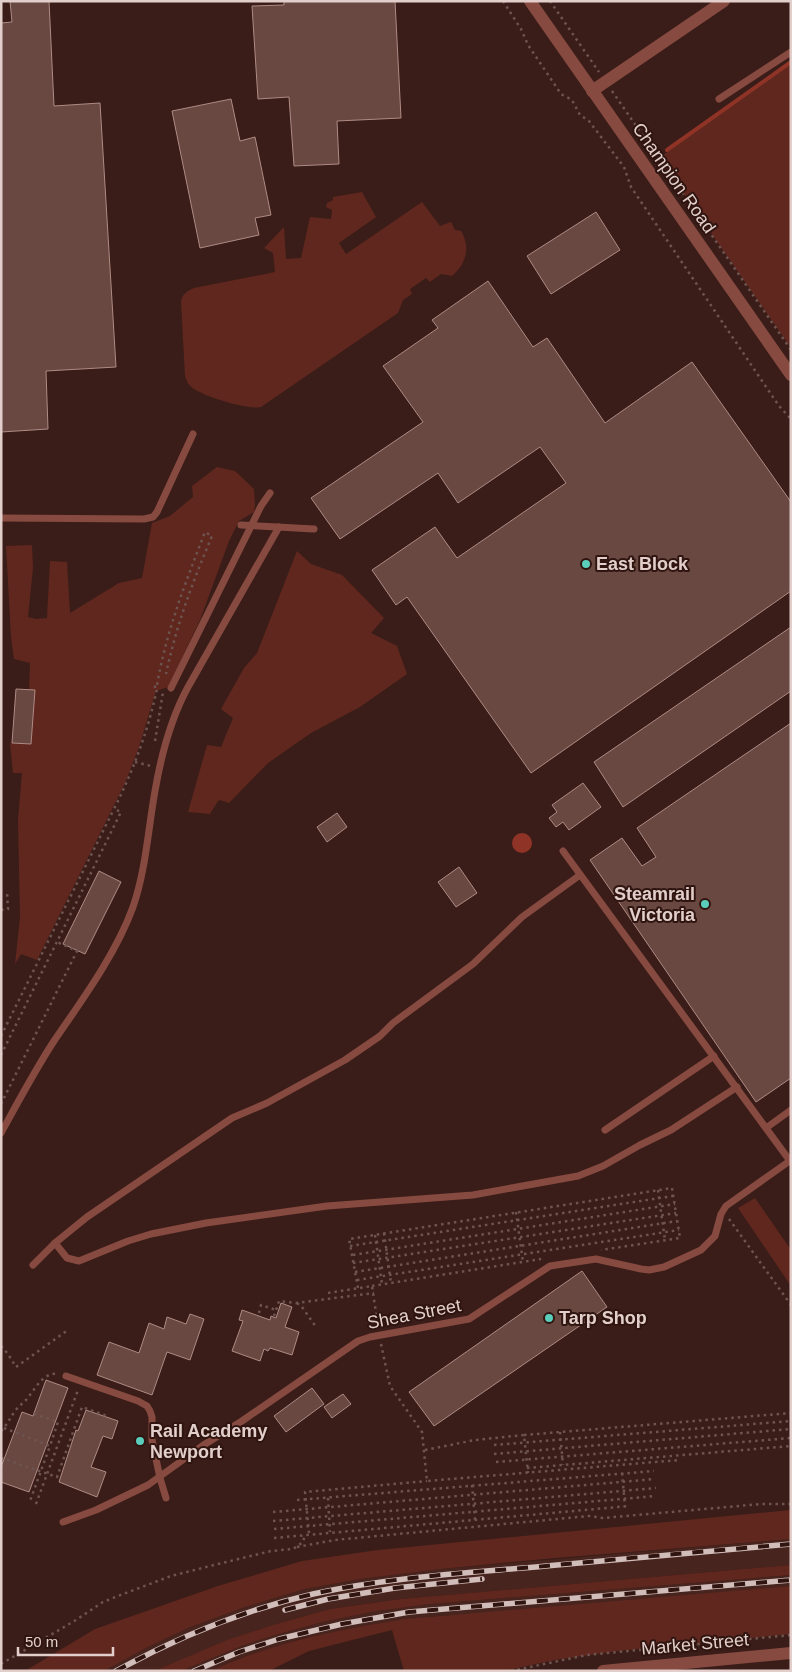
<svg xmlns="http://www.w3.org/2000/svg" width="792" height="1672" font-family="Helvetica,sans-serif">
  <style>
    .built { fill: #47241e }
    .green { fill: #60271e }
    .water { fill: #8f3326 }
    .lines { fill: none; stroke-linecap: round; stroke-linejoin: round }
    .stream { stroke: #8f3326; stroke-width: 4 }
    .building { fill: #684841; stroke: #af8b84 }
    .path { stroke: #6e5450; stroke-width: 2.5; stroke-dasharray: 2.5 4; stroke-linecap: butt }
    .service { stroke: #874a40; stroke-width: 7 }
    .minor { stroke: #874a40; stroke-width: 12 }
    .tertiary { stroke: #874a40; stroke-width: 12 }
    .rail-casing { stroke: #d1bdb9; stroke-width: 5.5 }
    .rail { stroke: #2f140f; stroke-width: 4; stroke-dasharray: 11; stroke-linecap: butt }
    .poi-dot { fill: #5bcebb; stroke: #2f140f; stroke-width: 2 }
    .labels { text-anchor: middle; dominant-baseline: central; stroke-width: 4; stroke-linejoin: round; paint-order: stroke }
    .street-label { font-size: 18px; fill: #e2cfcb; stroke: #2f140f }
    .poi-label { font-size: 18px; font-weight: bold; fill: #e2cfcb; stroke: #2f140f; text-anchor: start }
  </style>
  <rect width="100%" height="100%" fill="#3a1d18"/>
  <g class="built">
    <path d="M791,1539V1565L401,1599L330,1609L276,1624L228,1640L154,1671H104L146,1648L188,1628L245,1607L305,1589L360,1579L441,1569Z"/>
    <path d="M791,1575V1586L528,1610L437,1616L377,1624L299,1639L237,1659L211,1671H181L244,1645L282,1633L327,1621L377,1611L430,1604Z"/>
  </g>
  <g class="green">
    <path d="M791,63V348L659,158Z"/>
    <path d="M362,192L376,217L339,243L346,254L422,202L440,226L451,222L455,230L461,231C471,247 466,264 452,276L441,274L430,282L426,278L410,289L412,294L403,300L398,313L261,407C248,410 206,397 194,389C189,386 187,382 185,376L181,302C182,294 187,291 194,288L275,272L273,253L264,248L284,227L286,259L301,258L310,217L331,219L332,210L326,207L327,203L333,200V197Z"/>
    <path d="M217,467L235,471L254,489L255,505L254,512L239,521L229,541L200,620L168,687L156,691L139,747L125,783L37,960L21,954L15,964L20,917L18,820L22,773H13L10,743L31,744L35,691L29,690L30,663L14,659L11,637L6,546L32,545L33,568L28,617L36,619L47,618L50,561L67,562L70,613L119,583L142,578L152,523L170,516L193,497L192,486Z"/>
    <path d="M297,551L311,564L342,575L384,618L371,633L397,646L407,674L360,707L311,733L268,763L229,803L220,800L218,801L210,814L188,812L207,745L221,747L233,718L221,709L244,668L257,653Z"/>
    <path d="M755,1198L791,1250V1286L738,1208Z"/>
    <path d="M791,1510V1539L555,1558L441,1569L360,1579L305,1589L245,1607L188,1628L146,1648L104,1671H25L95,1629L218,1586L302,1561L378,1550Z"/>
    <path d="M791,1565V1575L430,1604L377,1611L327,1621L282,1633L244,1645L181,1671H154L227,1640L276,1624L330,1609L401,1599Z"/>
    <path d="M791,1586V1634L617,1651L555,1660L503,1671H404L392,1630L309,1651L269,1671H211C272,1642 338,1630 405,1619Z"/>
  </g>
  <circle class="water" cx="522" cy="843" r="10"/>
  <g class="lines">
    <path class="stream" d="M667,150L791,62"/>
  </g>
  <g class="building">
    <path d="M10,1H49L54,106L100,103L116,367L46,371L48,429L1,432V23L12,22Z"/>
    <path d="M284,1H395L401,118L337,121L339,164L294,166L289,97L258,99L252,6L284,5Z"/>
    <path d="M231,99L240,141L255,137L271,215L255,218L259,235L200,248L172,111Z"/>
    <path d="M596,212L620,250L551,294L527,256Z"/>
    <path d="M488,281L533,347L547,338L605,423L692,362L791,502V591L531,773L407,597L396,605L372,570L435,527L457,558L566,483L540,447L458,503L438,473L340,539L311,498L423,422L383,366L438,328L432,320Z"/>
    <path d="M791,627V691L623,807L594,762Z"/>
    <path d="M16,689L35,690L31,744L12,743Z"/>
    <path d="M791,723V1078L756,1102L590,860L622,838L642,866L656,857L637,828Z"/>
    <path d="M583,783L601,807L569,830L563,822L556,827L549,818L557,812L552,805Z"/>
    <path d="M337,813L347,827L327,842L317,827Z"/>
    <path d="M459,867L477,893L456,907L438,882Z"/>
    <path d="M99,871L121,882L85,954L63,944Z"/>
    <path d="M582,1271L607,1307L434,1426L409,1392Z"/>
    <path d="M281,1303L292,1307L285,1327L299,1332L292,1355L270,1348L268,1351L264,1349L260,1361L232,1351L243,1321L239,1320L242,1310L270,1320L271,1316L276,1318Z"/>
    <path d="M190,1314L204,1319L190,1360L167,1352L152,1395L97,1375L109,1342L139,1353L149,1323L164,1329L167,1317L186,1324Z"/>
    <path d="M46,1380L68,1388L29,1492L1,1482V1467L22,1412L33,1416Z"/>
    <path d="M312,1388L324,1404L286,1432L274,1416Z"/>
    <path d="M343,1394L351,1404L332,1418L324,1407Z"/>
    <path d="M86,1410L118,1421L112,1439L103,1436L91,1467L106,1472L97,1497L59,1482L76,1430L78,1431Z"/>
  </g>
  <g class="lines">
    <g class="path">
      <path d="M503,1L521,29L528,45L561,94L572,100L580,115L589,121L624,167L631,187L779,406L791,419"/>
      <path d="M550,1L599,72"/>
      <path d="M612,91L791,350"/>
      <path d="M155,741L163,692"/>
      <path d="M135,762L151,766"/>
      <path d="M1,910L8,909L7,892"/>
      <path d="M1,1036L114,809"/>
      <path d="M1,1055L121,812L114,809C133,771 148,731 157,689H155V684L157,685C167,629 185,584 205,532L212,536C193,581 176,626 166,674"/>
      <path d="M1,1104L77,951L57,942"/>
      <path d="M658,1190L665,1240"/>
      <path d="M516,1212L523,1262"/>
      <path d="M729,1219L791,1305"/>
      <path d="M384,1233L391,1283"/>
      <path d="M375,1235L382,1284"/>
      <path d="M350,1246L673,1196"/>
      <path d="M353,1255L675,1204"/>
      <path d="M353,1263L676,1213"/>
      <path d="M355,1272L677,1221"/>
      <path d="M357,1280L679,1230"/>
      <path d="M372,1286L541,1259"/>
      <path d="M358,1288L349,1239L672,1188L680,1238L601,1250"/>
      <path d="M328,1293L372,1286L378,1326"/>
      <path d="M297,1303L302,1307L316,1327"/>
      <path d="M259,1313L261,1305L276,1310"/>
      <path d="M274,1316L279,1301L296,1303L374,1293"/>
      <path d="M381,1344L390,1386L422,1432L427,1481L679,1460"/>
      <path d="M1,1346L8,1354L16,1367L68,1330"/>
      <path d="M34,1414L58,1422L50,1446"/>
      <path d="M4,1428L50,1446L30,1501"/>
      <path d="M1,1431C7,1425 10,1418 15,1411C18,1407 22,1404 26,1400C35,1390 42,1372 58,1374"/>
      <path d="M560,1432L563,1465"/>
      <path d="M524,1435L791,1413"/>
      <path d="M494,1445L791,1421"/>
      <path d="M425,1450L475,1440L524,1435L528,1473"/>
      <path d="M494,1454L791,1429"/>
      <path d="M1,1458L57,1477L82,1407L107,1416"/>
      <path d="M496,1462L791,1438"/>
      <path d="M527,1468L791,1446"/>
      <path d="M622,1473L625,1507"/>
      <path d="M472,1485L475,1520"/>
      <path d="M328,1498L330,1532"/>
      <path d="M297,1500L654,1471"/>
      <path d="M36,1504L78,1390"/>
      <path d="M273,1512L655,1479"/>
      <path d="M273,1521L656,1488"/>
      <path d="M274,1529L656,1496"/>
      <path d="M309,1533L305,1492L427,1481"/>
      <path d="M274,1538L629,1506"/>
      <path d="M297,1547L335,1540L589,1516L603,1518L761,1504H791"/>
      <path d="M1,1664L76,1620L103,1602L118,1596L171,1576L214,1565L271,1551L293,1549L303,1542L305,1534"/>
      <path d="M511,1671L587,1655L791,1635"/>
    </g>
    <g class="service">
      <path d="M719,99L791,52"/>
      <path d="M1,518L144,519L153,517L157,512L193,434"/>
      <path d="M241,525L314,529"/>
      <path d="M171,688L261,506L270,493"/>
      <path d="M563,851L790,1161"/>
      <path d="M580,875L522,917L473,964L393,1023L380,1036L345,1060L267,1103L232,1118L87,1217L55,1243L67,1258L79,1261L128,1241L151,1234L206,1223L327,1206L473,1195L578,1176L603,1166L640,1145L671,1130L737,1087"/>
      <path d="M766,1128L791,1110"/>
      <path d="M605,1130L714,1056"/>
      <path d="M1,1133C18,1102 35,1070 54,1041C82,1000 116,954 133,907C146,869 148,830 155,791C161,756 171,718 188,687L279,527"/>
      <path d="M33,1265L55,1243"/>
      <path d="M66,1376L138,1401L147,1406L150,1411L152,1417V1440L160,1478L166,1498"/>
      <path d="M63,1522L96,1510L148,1485L202,1446L242,1421L358,1341L370,1337L469,1319L550,1266L596,1259L641,1269L649,1270L664,1267L701,1250L715,1236L721,1214L726,1206L791,1160"/>
    </g>
    <g class="minor">
      <path d="M592,91L724,1"/>
      <path d="M603,1671L791,1653"/>
    </g>
    <path class="tertiary" d="M530,1L791,375"/>
    <g class="rail-casing">
      <g id="rail">
        <path d="M285,1610L328,1599L395,1588L482,1579"/>
        <path d="M116,1671C178,1637 244,1610 313,1594C389,1577 468,1573 546,1566C627,1558 709,1551 791,1544"/>
        <path d="M194,1671L239,1652L279,1639L342,1624L409,1612L791,1580"/>
      </g>
    </g>
    <use href="#rail" class="rail"/>
  </g>
  <g class="poi-dot">
    <circle cx="586" cy="564" r="5"/>
    <circle cx="705" cy="904" r="5"/>
    <circle cx="549" cy="1318" r="5"/>
    <circle cx="140" cy="1441" r="5"/>
  </g>
  <g class="labels">
    <g class="street-label">
      <text transform="translate(674 178) rotate(55)">Champion Road</text>
      <text transform="translate(414 1314) rotate(-11)">Shea Street</text>
      <text transform="translate(695 1644) rotate(-5)">Market Street</text>
    </g>
    <g class="poi-label">
      <text x="596" y="564">East Block</text>
      <text x="695" y="894" text-anchor="end">Steamrail<tspan x="695" dy="21">Victoria</tspan></text>
      <text x="559" y="1318">Tarp Shop</text>
      <text x="150" y="1431">Rail Academy<tspan x="150" dy="21">Newport</tspan></text>
    </g>
  </g>
  <rect width="792" height="1672" fill="none" stroke="#e2cfcb" stroke-width="5"/>
  <path d="M18 1647v8h95v-8" fill="none" stroke="#e2cfcb" stroke-width="2.5"/>
  <text x="25" y="1647" font-size="15" fill="#e2cfcb" stroke="#2f140f" stroke-width="4" paint-order="stroke">50 m</text>
</svg>
